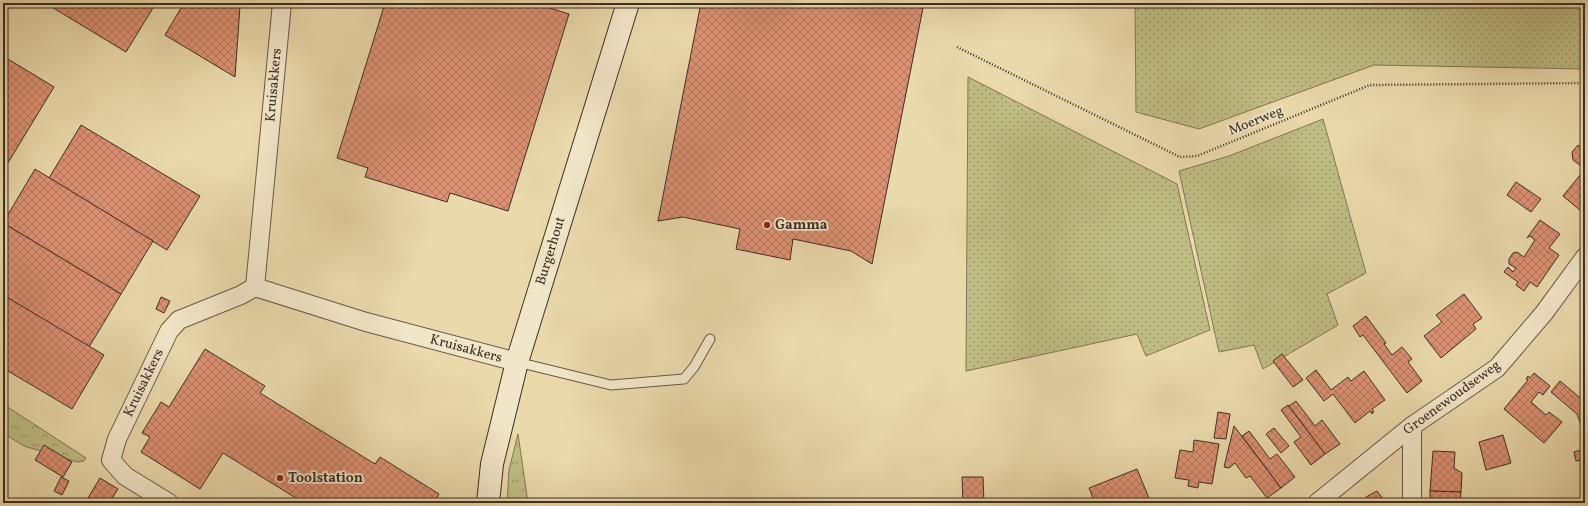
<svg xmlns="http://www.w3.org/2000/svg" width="1588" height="506" font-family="Vollkorn,serif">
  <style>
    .grass { fill: url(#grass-dots); stroke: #7e7654 }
    .forest { fill: url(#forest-crowns); stroke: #7e7654 }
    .building { fill: url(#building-cross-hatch); stroke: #3c2e26 }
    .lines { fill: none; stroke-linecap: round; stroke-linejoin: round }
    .lane-casing { stroke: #685947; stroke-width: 11 }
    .street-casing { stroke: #685947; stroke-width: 20 }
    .secondary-casing { stroke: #3c2e26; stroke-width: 24 }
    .path { stroke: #3c2e26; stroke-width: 2.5; stroke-dasharray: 1 2; stroke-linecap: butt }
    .lane { stroke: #f1e6c8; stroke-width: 9 }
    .street { stroke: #f1e6c8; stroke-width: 18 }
    .secondary { stroke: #f1e6c8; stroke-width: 22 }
    .poi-dot { fill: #8f2418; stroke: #f1e6c8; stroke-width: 1.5 }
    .labels { text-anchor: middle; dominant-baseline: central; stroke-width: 3.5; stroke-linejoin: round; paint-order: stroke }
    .street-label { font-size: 14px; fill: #3c2e26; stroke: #f1e6c8 }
    .poi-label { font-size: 14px; font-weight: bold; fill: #3c2e26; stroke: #f1e6c8; text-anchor: start }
  </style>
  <defs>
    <pattern id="grass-dots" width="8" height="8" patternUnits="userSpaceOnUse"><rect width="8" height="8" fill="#bfbd83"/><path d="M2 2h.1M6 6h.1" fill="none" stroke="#9c9a6b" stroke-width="1.8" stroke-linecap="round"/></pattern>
    <pattern id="forest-crowns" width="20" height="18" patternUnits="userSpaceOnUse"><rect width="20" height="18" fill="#bfbd83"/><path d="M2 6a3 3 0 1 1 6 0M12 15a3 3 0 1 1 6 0" fill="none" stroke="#9c9a6b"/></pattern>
    <pattern id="building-cross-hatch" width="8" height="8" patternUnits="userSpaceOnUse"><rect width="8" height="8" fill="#dd9173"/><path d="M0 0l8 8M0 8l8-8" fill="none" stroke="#b4775e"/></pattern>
  </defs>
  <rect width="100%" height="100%" fill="#ead9ab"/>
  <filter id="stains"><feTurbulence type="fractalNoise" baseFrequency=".005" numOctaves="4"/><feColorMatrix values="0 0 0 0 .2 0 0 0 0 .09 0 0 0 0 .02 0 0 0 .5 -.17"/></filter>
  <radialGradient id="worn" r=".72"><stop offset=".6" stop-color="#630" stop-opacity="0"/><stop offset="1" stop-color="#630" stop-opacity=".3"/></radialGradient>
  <g class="grass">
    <path d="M1135,3H1585V69L1374,65L1199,129L1136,112Z"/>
    <path d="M968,77L1177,184L1210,330L1146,356L1137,334L966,371Z"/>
    <path d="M1323,119L1366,273L1327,294L1338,325L1263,369L1254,345L1219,352L1179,171L1229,156Z"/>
  </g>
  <g class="forest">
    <path d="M3,404L86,458L84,461L77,462L24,446L3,433Z"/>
    <path d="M518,434L528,503H507L509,470Z"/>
  </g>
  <g class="building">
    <path d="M45,3H156L126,52Z"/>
    <path d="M184,3H235L240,6L235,77L165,35Z"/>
    <path d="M385,3H534L569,14L508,211L450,193L447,202L365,177L368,168L337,158Z"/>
    <path d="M701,3H924L872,264L851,251L793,239L790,260L736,249L740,229L683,217L658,221Z"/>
    <path d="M3,56L54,87L3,171Z"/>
    <path d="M81,125L200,196L167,250L49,178Z"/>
    <path d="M1578,145L1585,151V206L1581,211L1563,196L1585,169L1573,160L1572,152Z"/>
    <path d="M35,169L153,241L121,294L3,223Z"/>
    <path d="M1516,182L1541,199L1531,212L1507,195Z"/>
    <path d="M1540,220L1560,234L1549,248L1559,255L1537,287L1530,282L1524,291L1516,285L1518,282L1504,272L1508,267L1513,272L1516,268L1509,264V259L1513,253L1517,252L1524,257L1535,240L1530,236L1527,238Z"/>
    <path d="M3,223L121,294L89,347L3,295Z"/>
    <path d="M1464,294L1482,318L1473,324L1476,329L1441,358L1424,336L1442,322L1436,315Z"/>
    <path d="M3,295L104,355L72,409L3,368Z"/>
    <path d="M161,297L170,301L164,313L156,309Z"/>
    <path d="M1366,316L1386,343L1384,344L1392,355L1402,347L1412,359L1408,362L1422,381L1407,393L1363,335L1360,337L1353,326Z"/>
    <path d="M205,349L265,386L260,393L375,464L380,457L439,494L434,503H304L223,453L200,489L141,452L150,437L142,433L161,402L169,407Z"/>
    <path d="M1282,354L1303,380L1293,387L1273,361Z"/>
    <path d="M1316,370L1331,390L1348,377L1351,381L1364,371L1385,400L1372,409L1374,412L1372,414L1370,411L1355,423L1333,394L1324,401L1306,378Z"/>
    <path d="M1534,373L1550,386L1543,395L1539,392L1531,402L1546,415L1549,412L1562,422L1544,443L1504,409L1528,380L1526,379L1528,376L1530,378Z"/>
    <path d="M1560,381L1585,402V427L1582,428L1577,414L1551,392Z"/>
    <path d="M1296,401L1315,426L1322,420L1340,444L1325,454L1289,406Z"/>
    <path d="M1288,405L1325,454L1311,465L1294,442L1301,437L1281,410Z"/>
    <path d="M1218,412L1230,414L1226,439L1214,438Z"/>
    <path d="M1234,426L1281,488L1267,498L1250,476L1246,478L1235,463L1229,468L1224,467Z"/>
    <path d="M1274,428L1289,446L1281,453L1266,434Z"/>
    <path d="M1249,431L1270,459L1277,454L1295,477L1281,488L1242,436Z"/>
    <path d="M1503,435L1511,463L1486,470L1479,442Z"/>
    <path d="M1194,440L1219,444L1212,484L1199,482L1198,488L1188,486L1189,480L1175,478L1180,450L1193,452Z"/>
    <path d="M44,445L72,462L63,477L35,460Z"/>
    <path d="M1585,449V459L1576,461L1574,452Z"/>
    <path d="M1433,451L1455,452L1454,468L1462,473L1461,492L1430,491Z"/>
    <path d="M1137,469L1151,503H1095L1089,488Z"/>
    <path d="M61,477L69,481L62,495L54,491Z"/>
    <path d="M962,477H983L984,503H963Z"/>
    <path d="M100,478L118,489L109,503H85Z"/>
    <path d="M1377,491L1386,503H1362L1367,499L1366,497Z"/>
    <path d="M1430,491L1461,492L1460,503H1430Z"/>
  </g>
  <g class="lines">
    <g class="lane-casing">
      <path id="lane" d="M517,362L611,385L684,379L694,367L710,339"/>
    </g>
    <g class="street-casing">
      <g id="street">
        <path d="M255,287L366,322L517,362"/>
        <path d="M169,503L125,476L111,460L117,439L169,331L179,320L241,295L255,287L282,3"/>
        <path d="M1317,503L1412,426L1497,368L1544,313L1585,257"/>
        <path d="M1412,503V426"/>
      </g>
    </g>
    <g class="secondary-casing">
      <path id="secondary" d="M488,503L492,464L517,362L628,3"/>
    </g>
    <path class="path" d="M957,47L1180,157L1197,156L1370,85L1585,83"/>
    <use href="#lane" class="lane"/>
    <use href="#street" class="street"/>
    <use href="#secondary" class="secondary"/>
  </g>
  <g class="poi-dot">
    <circle cx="767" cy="225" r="4"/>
    <circle cx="280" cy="478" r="4"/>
  </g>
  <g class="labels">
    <g class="street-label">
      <text transform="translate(274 85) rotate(-85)">Kruisakkers</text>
      <text transform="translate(1256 121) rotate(-22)">Moerweg</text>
      <text transform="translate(551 251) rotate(-73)">Burgerhout</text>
      <text transform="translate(466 349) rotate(15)">Kruisakkers</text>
      <text transform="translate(144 383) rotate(-64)">Kruisakkers</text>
      <text transform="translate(1452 398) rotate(-36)">Groenewoudseweg</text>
    </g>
    <g class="poi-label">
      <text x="775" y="225">Gamma</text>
      <text x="288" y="478">Toolstation</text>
    </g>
  </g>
  <rect width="1588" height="506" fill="none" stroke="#ead9ab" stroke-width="16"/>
  <rect x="4" y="4" width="1580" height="498" fill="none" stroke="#3c2e26" stroke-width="2"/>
  <rect x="8" y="8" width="1572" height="490" fill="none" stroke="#3c2e26"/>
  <rect width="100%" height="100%" filter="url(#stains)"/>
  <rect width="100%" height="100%" fill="url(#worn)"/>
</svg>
